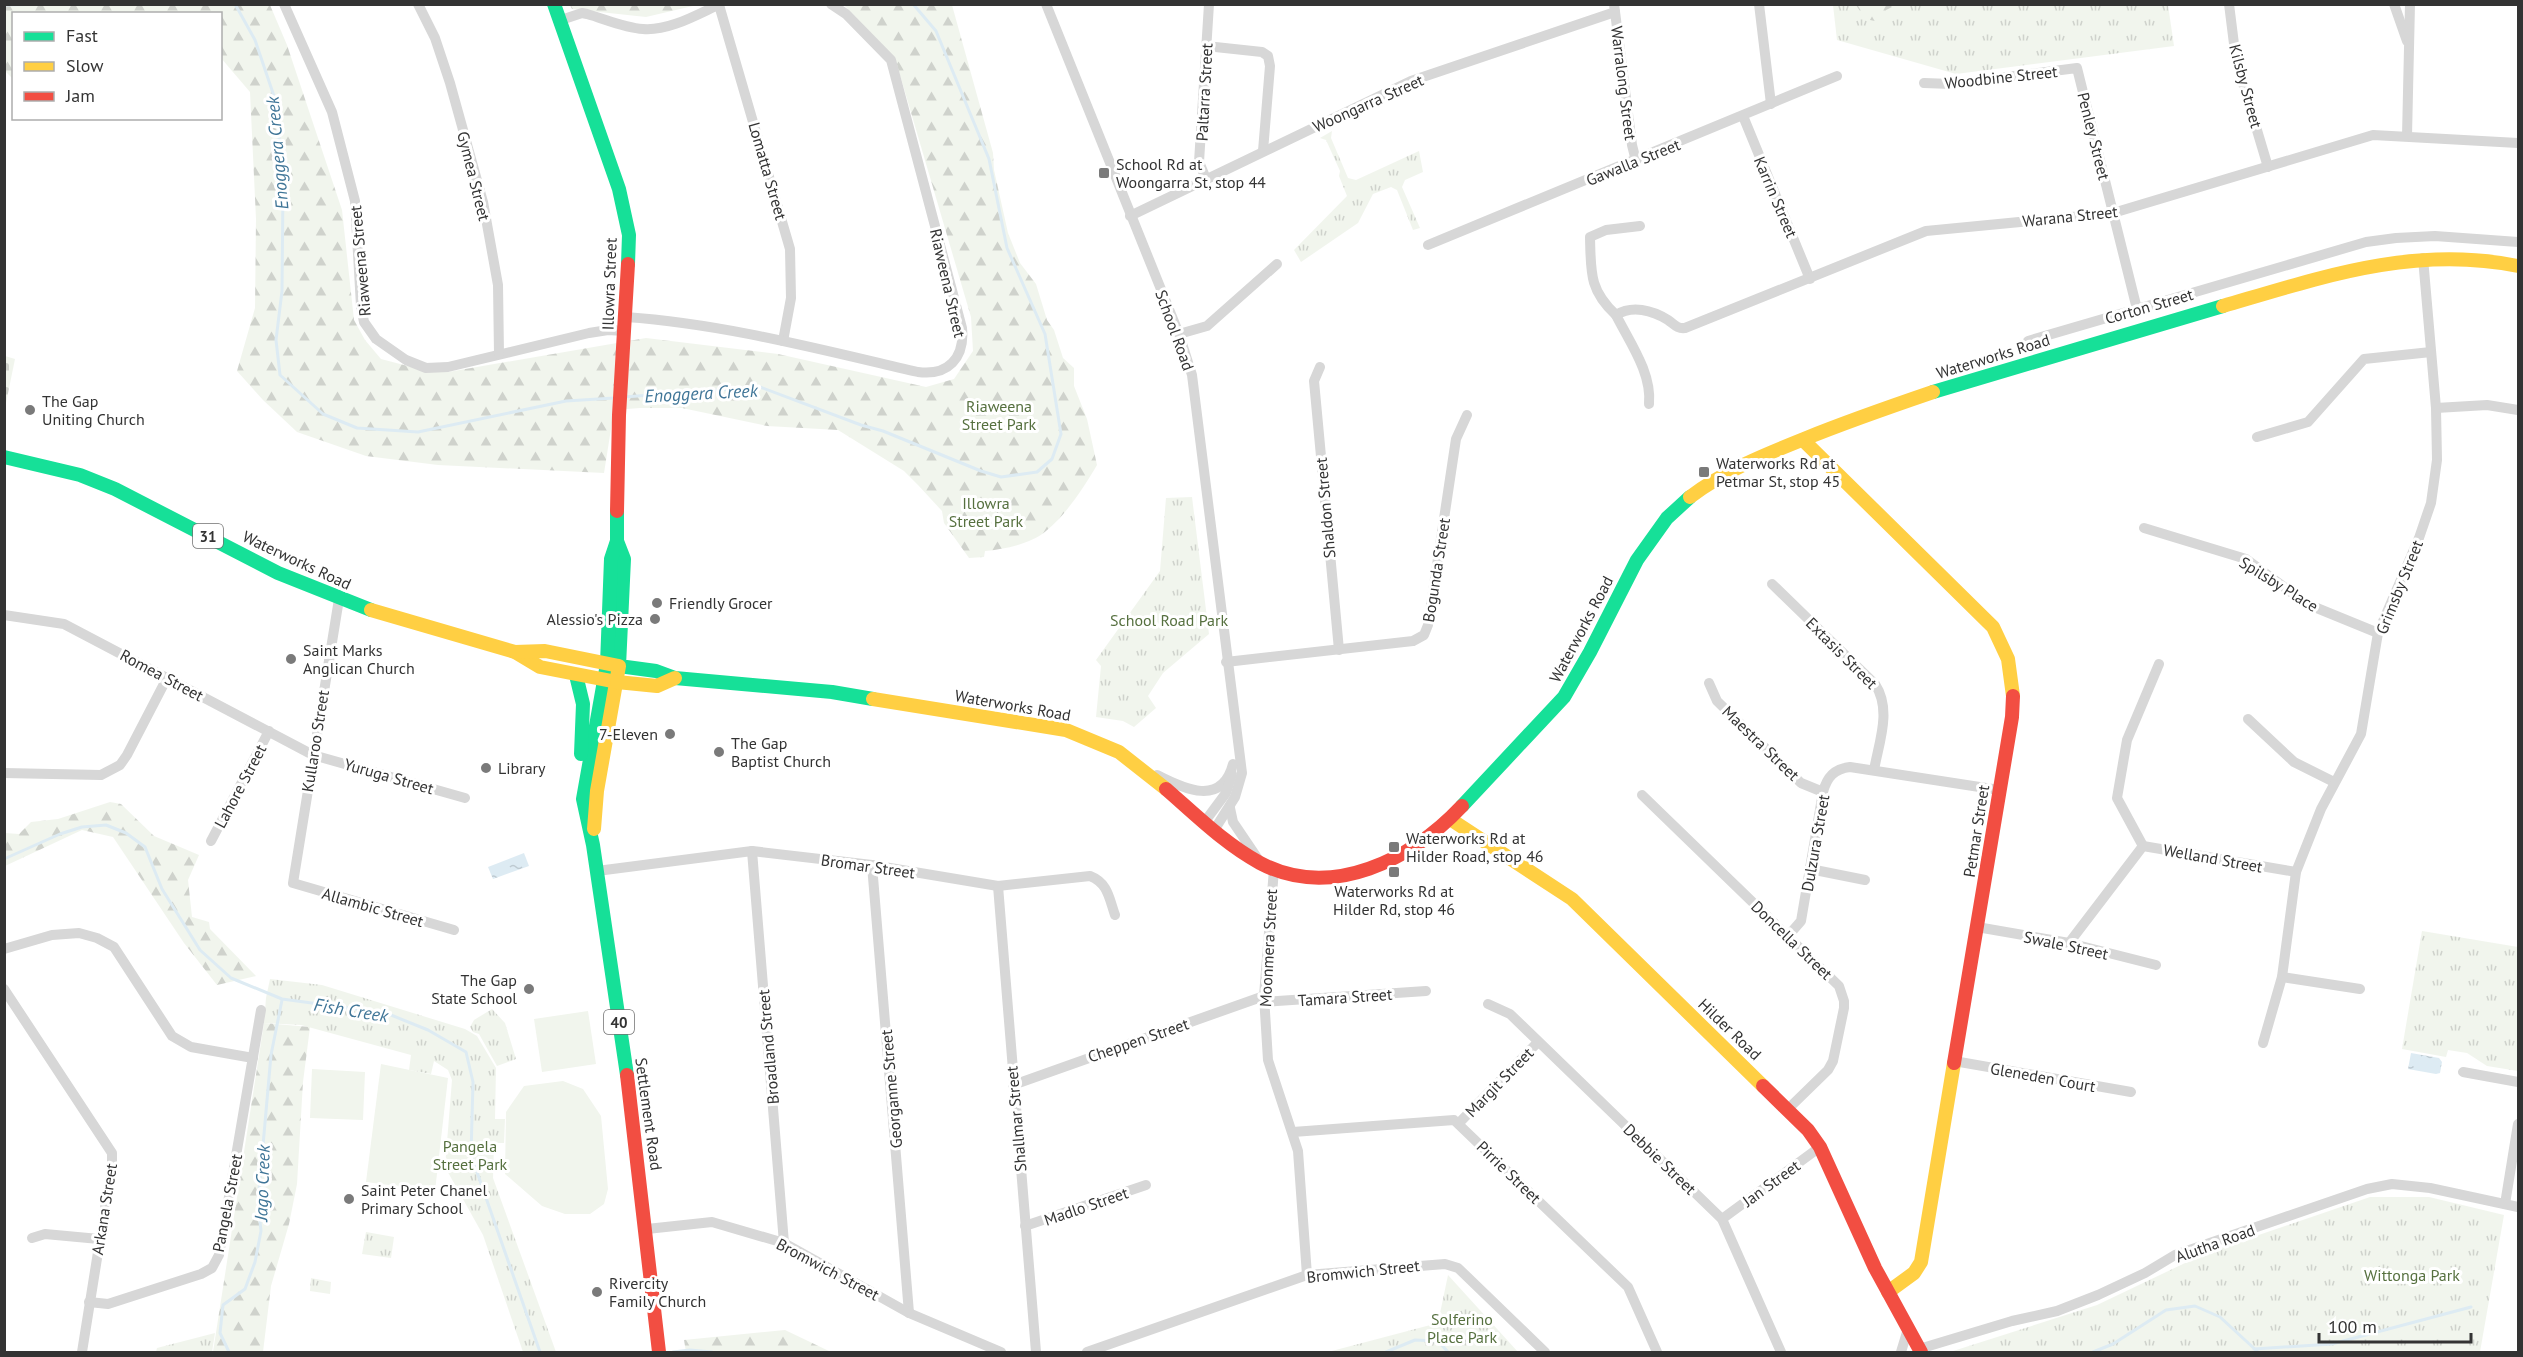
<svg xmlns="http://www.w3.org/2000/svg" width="2523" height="1357" font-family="'PT Sans',sans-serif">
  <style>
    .grass { fill: url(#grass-tufts) }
    .forest { fill: url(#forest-firs) }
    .cemetery { fill: url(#cemetery-stones) }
    .garden { fill: #f1f5ed }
    .water { fill: url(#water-ripples) }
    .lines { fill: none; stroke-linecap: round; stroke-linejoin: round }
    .stream { stroke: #ddebf3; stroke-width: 3 }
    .street { stroke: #d7d7d7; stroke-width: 10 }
    .fast { stroke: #16e098; stroke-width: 14 }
    .slow { stroke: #ffcf43; stroke-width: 14 }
    .jam { stroke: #f24e42; stroke-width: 14 }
    .poi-dot { fill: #7a7a7a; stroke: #fff; stroke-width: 2 }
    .labels { text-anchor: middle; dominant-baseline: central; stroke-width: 6; stroke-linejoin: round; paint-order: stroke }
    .shield { fill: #fff; stroke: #707070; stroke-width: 1.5 }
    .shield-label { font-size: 15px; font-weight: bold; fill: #333 }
    .street-label { font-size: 16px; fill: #333; stroke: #fff }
    .poi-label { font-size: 16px; fill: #333; stroke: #fff; text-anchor: start }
    .park-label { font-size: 16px; fill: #56703f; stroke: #fff }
    .water-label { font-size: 18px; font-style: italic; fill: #3f7597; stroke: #fff }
  </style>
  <defs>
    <pattern id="grass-tufts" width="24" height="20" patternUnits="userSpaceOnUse" patternTransform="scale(1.5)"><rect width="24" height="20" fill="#f1f5ed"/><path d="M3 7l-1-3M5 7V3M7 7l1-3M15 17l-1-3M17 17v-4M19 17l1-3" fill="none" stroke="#cfd2cc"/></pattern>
    <pattern id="forest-firs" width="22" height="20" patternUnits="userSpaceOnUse" patternTransform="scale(1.5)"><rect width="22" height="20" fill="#f1f5ed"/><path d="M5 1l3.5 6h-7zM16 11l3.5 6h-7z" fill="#cfd2cc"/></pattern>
    <pattern id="cemetery-stones" width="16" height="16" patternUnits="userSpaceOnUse" patternTransform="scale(1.5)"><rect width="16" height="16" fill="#f1f5ed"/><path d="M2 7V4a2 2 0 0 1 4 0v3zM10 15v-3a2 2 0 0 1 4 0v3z" fill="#cfd2cc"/></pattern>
    <pattern id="water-ripples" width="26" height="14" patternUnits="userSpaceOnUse" patternTransform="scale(1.5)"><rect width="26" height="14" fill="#ddebf3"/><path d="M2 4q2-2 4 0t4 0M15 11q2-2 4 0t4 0" fill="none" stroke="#becad1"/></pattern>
  </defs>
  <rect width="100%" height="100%" fill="#fff"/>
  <g class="grass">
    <path d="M1833,5H2168L2174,46L1956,74L1837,40Z"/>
    <path d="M1332,131L1331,138L1348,178L1356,180L1419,151L1423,172L1405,180L1402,187L1420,228L1413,230L1397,190L1391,187L1373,194L1358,223L1301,262L1294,250L1347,196L1339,176L1340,171L1326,140L1320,138Z"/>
    <path d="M1192,497L1209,634L1163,673L1148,696L1156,708L1134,727L1123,721L1096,717L1101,666L1096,660L1160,571L1166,498Z"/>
    <path d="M2422,931L2518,947V1071L2487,1066L2467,1053L2448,1050L2446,1057L2402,1049Z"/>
    <path d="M270,979L322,985L465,1029L477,1036L496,1068L495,1119H505L504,1143H494L493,1178L556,1352H523L483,1235L445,1167L452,1080L448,1070L434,1061L431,1074L409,1070L411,1055L301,1025L264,1023L266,998Z"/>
    <path d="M492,1009L505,1023L516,1059L497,1066L479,1034L473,1032L470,1027L474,1020Z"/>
    <path d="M2370,1197H2429L2504,1215L2480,1352H1950L2097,1305L2206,1253Z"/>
    <path d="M366,1232L394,1237L391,1258L362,1254Z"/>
    <path d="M1448,1275L1518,1352H1328L1438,1323Z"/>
    <path d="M311,1278L331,1282L330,1294L310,1291Z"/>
    <path d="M215,1333L212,1352H156L157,1348Z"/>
  </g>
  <g class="forest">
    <path d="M4,5H270L287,45L342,210L354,320L365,340L381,359L423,370L448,372L646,338L778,354L926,387L954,379L973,351L971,317L895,58L844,5H952L993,153L994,170L1008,233L1020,263L1036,284L1047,320L1054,330L1063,358L1074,368V386L1087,419L1097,465C1084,487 1066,515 1046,531C1031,544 1005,549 985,551L984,557L969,558L944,523L942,511L918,485L904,471L838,430L767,426L682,408H640L614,410L604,473L438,465L366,456L297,432L263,400L237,371L255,308L256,219L250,92L221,58L220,14H14L13,79L5,71Z"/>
    <path d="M570,5H697L646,17L572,9Z"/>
    <path d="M1856,5H1896L1886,10L1884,19L1880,22L1865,19Z"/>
    <path d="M110,802L121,804L154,836L199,855L188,880L192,917L209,922L210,929L256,976L217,985L184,943L113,837L82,830L5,866V833L19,834L31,822L58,819Z"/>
    <path d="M264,1023L310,1027L303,1082L297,1184L289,1224L271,1286L263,1352H213Z"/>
    <path d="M785,1330L831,1352H686L684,1340Z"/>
  </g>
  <path class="cemetery" d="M5,356L15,359L6,403H4Z"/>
  <g class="garden">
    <path d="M588,1011L596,1064L542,1072L534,1019Z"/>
    <path d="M381,1064L448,1078L435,1191L366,1182Z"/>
    <path d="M312,1069L365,1072L363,1120L310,1118Z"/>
    <path d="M563,1081L583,1089L601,1116L608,1189L604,1204L590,1214H565L542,1206L505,1174L506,1112L524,1086Z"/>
  </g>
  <g class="water">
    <path d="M524,853L529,866L493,879L488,867Z"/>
    <path d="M2411,1053L2439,1058L2442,1062L2440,1073L2436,1074L2408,1069Z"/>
  </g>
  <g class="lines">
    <g class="stream">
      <path d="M235,4L255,40L276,102L283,186L282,291L276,340L280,375L323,414L357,428L418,432L566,401L614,398"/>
      <path d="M4,5L48,4"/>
      <path d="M624,397L760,387L861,425L883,431L981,471L1001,477L1037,472L1052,459L1061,434L1045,334L1007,248L989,159L936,31L913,4"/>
      <path d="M4,859L60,834L82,827L106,825L126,833L145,847L162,889L200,950L231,978L282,999L386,1013L428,1030L466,1052L473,1082L471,1155L540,1352"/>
      <path d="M2254,1349L2332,1344L2471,1307"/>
      <path d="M229,1352L220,1333L223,1305L245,1289L255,1262L261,1231L258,1202L271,1055L282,1000"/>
      <path d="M673,1352L690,1350L712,1352"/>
      <path d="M1386,1352L1415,1340L1438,1341L1448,1352"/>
      <path d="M2093,1352L2113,1344L2166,1310L2195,1306L2220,1317L2258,1352"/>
    </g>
    <g class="street">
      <path d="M284,4L332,112L355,201L361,306L364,322L376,339L406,360L426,368L448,367L589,333L608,330L624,331"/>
      <path d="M418,4L435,38L450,83L483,202L498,285L499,354"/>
      <path d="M1046,4L1179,334L1192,375L1242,773L1235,797L1213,832"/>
      <path d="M1614,4L1632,145L1636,161"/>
      <path d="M1759,4L1771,104"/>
      <path d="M2229,4L2236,60L2268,167"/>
      <path d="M2394,4L2407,41"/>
      <path d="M719,5L790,249L791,298L783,341"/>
      <path d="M561,20L582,13L587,14C605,19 624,28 643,29C669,31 696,15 720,4"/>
      <path d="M1206,46L1262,52L1268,56L1270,66L1263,151"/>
      <path d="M1924,83L1951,84L2077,68L2137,309"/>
      <path d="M1743,116L1810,279"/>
      <path d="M2407,136L2410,4"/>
      <path d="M1206,179L1199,162L1209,4"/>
      <path d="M1130,216L1411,81L1615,12"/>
      <path d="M1640,226L1606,230L1590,237C1591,272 1589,290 1616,315C1632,305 1652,310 1668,320C1674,324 1677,329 1685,328L1926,231L2113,213L2373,135L2518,143"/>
      <path d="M1428,245L1837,76"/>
      <path d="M1616,315C1630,343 1652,373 1649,404"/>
      <path d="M626,317C725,324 822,350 918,372C948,376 965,358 962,328L891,60L846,14L831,4"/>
      <path d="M1179,334L1207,326L1277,264"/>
      <path d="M2028,341L2366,242L2396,238L2435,236L2518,242"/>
      <path d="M1320,367L1314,381L1339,650"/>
      <path d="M2436,408L2487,405L2518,410"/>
      <path d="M2257,437L2308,422L2364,359L2431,352"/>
      <path d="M2144,528L2246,559L2307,604L2378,633"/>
      <path d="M1772,584L1875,684C1892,710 1879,742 1874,770"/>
      <path d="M339,599L293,883L454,930"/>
      <path d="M4,615L64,624L313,755L465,798"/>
      <path d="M1226,662L1413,641L1424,635L1428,625L1456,439L1467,415"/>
      <path d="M1709,683L1717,701L1801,783L1823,792"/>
      <path d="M2248,719L2294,762L2334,782"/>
      <path d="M4,773L101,775L120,765L127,755L167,678"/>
      <path d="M1157,775C1184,789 1222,807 1233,764"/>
      <path d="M1642,795L1839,986L1844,1001V1008L1833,1061L1828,1070L1788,1109"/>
      <path d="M1230,808L1233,822L1258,859"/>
      <path d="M1203,824L1226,793L1232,774"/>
      <path d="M211,841L269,731"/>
      <path d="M2143,846L2117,798L2127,740L2159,664"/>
      <path d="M752,851L784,1243"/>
      <path d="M872,865L909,1313"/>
      <path d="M1274,869L1264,996L1268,1060L1298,1151L1307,1275"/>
      <path d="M1810,869L1865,880"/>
      <path d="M597,871L752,851L872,865L998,886L1090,876C1108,883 1109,898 1115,915"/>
      <path d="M998,886L1036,1352"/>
      <path d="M1977,927L2069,943L2156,965"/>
      <path d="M1788,936L1801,921L1823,792C1827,777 1834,769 1850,767L1999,790"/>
      <path d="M2069,943L2143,846L2296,872"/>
      <path d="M4,949L52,935L79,933L97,938L114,947L172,1036L191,1047L253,1058"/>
      <path d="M2282,977L2360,989"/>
      <path d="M4,989L112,1153V1165L82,1352"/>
      <path d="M1264,1002L1426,991"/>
      <path d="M1488,1004L1510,1014L1722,1219L1781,1352"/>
      <path d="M2263,1043L2282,977L2296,872L2321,809L2361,734L2378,633L2419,538L2431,503L2437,460L2436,408L2423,258"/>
      <path d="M1954,1061L2131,1092"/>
      <path d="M2463,1072L2518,1082"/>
      <path d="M1013,1085L1264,996"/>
      <path d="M1459,1123L1538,1042"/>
      <path d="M1293,1132L1454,1120L1628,1287L1657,1352"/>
      <path d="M2505,1204L2518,1124"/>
      <path d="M1722,1219L1820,1147"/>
      <path d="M1025,1226L1146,1185"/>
      <path d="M647,1229L712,1222L784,1243L909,1313L1001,1352"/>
      <path d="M32,1238L45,1234L99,1239"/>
      <path d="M89,1302L108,1304L201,1274L212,1268L219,1255L261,1010"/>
      <path d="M1919,1349L2012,1321L2057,1311L2098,1295L2145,1273L2175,1255L2367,1189L2392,1184L2430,1188L2518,1207"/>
      <path d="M1087,1352L1307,1275L1445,1264L1458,1268L1545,1352"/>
      <path d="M1901,1352L1908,1329"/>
    </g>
    <g class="fast">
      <path d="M554,4L619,189L629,235L628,264"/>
      <path d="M1933,392L2223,306"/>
      <path d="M4,457L80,475L115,489L278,573L371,610"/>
      <path d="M617,541L624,559L619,666L656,671L675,678L832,692L873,699"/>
      <path d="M607,664L611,559L617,541V511"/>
      <path d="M607,664L583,799L593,845L627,1075"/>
      <path d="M576,675L583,704L581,754"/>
      <path d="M1462,806L1564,697L1590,652L1637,560L1667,518L1690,497"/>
    </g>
    <g class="slow">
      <path d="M2223,306C2322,277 2414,245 2518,266"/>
      <path d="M1803,440L1993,627L2008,659L2013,696"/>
      <path d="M1690,497C1724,471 1764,455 1804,439C1846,422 1889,407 1933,392"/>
      <path d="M371,610L515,652L540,667L617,682"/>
      <path d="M515,652L545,651L619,666L597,791L594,829"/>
      <path d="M617,682L657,686L675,678"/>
      <path d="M873,699L1066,730L1119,752L1166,789"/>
      <path d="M1450,819L1572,899L1763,1086"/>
      <path d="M1888,1292L1914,1273L1921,1262L1954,1063"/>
    </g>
    <g class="jam">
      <path d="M617,511L619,415L628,264"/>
      <path d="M1166,789C1196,815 1225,844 1260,863C1332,901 1412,859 1462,806"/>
      <path d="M1954,1063L2012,717L2013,696"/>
      <path d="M627,1075L659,1352"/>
      <path d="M1763,1086L1808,1130L1820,1147L1875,1268L1921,1352"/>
    </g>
  </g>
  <g class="poi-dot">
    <rect x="1098" y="167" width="12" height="12" rx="3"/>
    <circle cx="30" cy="410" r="6"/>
    <rect x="1698" y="466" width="12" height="12" rx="3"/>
    <circle cx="657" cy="603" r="6"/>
    <circle cx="655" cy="619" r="6"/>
    <circle cx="291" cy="659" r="6"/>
    <circle cx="670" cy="734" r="6"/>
    <circle cx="719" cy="752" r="6"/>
    <circle cx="486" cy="768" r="6"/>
    <rect x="1388" y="841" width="12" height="12" rx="3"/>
    <rect x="1388" y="866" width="12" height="12" rx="3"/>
    <circle cx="529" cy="989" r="6"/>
    <circle cx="349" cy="1199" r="6"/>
    <circle cx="597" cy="1292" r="6"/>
  </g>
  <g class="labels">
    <g class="shield">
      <rect x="193" y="524" width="30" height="24" rx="4.5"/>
      <rect x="604" y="1010" width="30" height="24" rx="4.5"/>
    </g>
    <g class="shield-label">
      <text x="208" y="536">31</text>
      <text x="619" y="1022">40</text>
    </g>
    <g class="street-label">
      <text transform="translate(2001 77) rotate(-6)">Woodbine Street</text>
      <text transform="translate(1624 83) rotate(83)">Warralong Street</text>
      <text transform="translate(2246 86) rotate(75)">Kilsby Street</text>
      <text transform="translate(1204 92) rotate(-87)">Paltarra Street</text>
      <text transform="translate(1368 103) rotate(-24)">Woongarra Street</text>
      <text transform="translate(2094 136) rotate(76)">Penley Street</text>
      <text transform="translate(1633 162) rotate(-22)">Gawalla Street</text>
      <text transform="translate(768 171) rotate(74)">Lomatta Street</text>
      <text transform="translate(474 176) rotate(76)">Gymea Street</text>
      <text transform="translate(1776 197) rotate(67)">Karrin Street</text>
      <text transform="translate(2070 216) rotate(-6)">Warana Street</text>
      <text transform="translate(360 261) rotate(-95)">Riaweena Street</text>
      <text transform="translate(948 283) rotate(77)">Riaweena Street</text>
      <text transform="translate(609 284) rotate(-88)">Illowra Street</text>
      <text transform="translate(2149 306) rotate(-16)">Corton Street</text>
      <text transform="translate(1175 330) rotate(70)">School Road</text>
      <text transform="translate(1993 356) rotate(-17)">Waterworks Road</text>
      <text transform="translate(1325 508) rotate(-95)">Shaldon Street</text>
      <text transform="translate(297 560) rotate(25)">Waterworks Road</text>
      <text transform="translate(1436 570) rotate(-81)">Bogunda Street</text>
      <text transform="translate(2279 584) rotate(32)">Spilsby Place</text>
      <text transform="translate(2399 587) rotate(-68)">Grimsby Street</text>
      <text transform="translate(1581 629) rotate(-62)">Waterworks Road</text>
      <text transform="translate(1842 653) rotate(45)">Extasis Street</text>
      <text transform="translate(162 675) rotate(28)">Romea Street</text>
      <text transform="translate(1013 705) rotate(10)">Waterworks Road</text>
      <text transform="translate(315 741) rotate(-81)">Kullaroo Street</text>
      <text transform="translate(1761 743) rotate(44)">Maestra Street</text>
      <text transform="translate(389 776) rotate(16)">Yuruga Street</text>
      <text transform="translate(240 786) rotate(-62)">Lahore Street</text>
      <text transform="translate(1976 831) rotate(-81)">Petmar Street</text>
      <text transform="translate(1815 843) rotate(-80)">Dulzura Street</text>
      <text transform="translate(2213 858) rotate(10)">Welland Street</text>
      <text transform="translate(868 866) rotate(8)">Bromar Street</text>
      <text transform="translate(373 907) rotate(16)">Allambic Street</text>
      <text transform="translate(1792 940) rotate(44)">Doncella Street</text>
      <text transform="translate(2066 945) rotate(12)">Swale Street</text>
      <text transform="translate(1268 948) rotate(-87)">Moonmera Street</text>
      <text transform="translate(1345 997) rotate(-4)">Tamara Street</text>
      <text transform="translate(1730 1029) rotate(44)">Hilder Road</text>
      <text transform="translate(1138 1040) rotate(-19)">Cheppen Street</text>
      <text transform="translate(768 1047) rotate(-95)">Broadland Street</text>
      <text transform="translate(2043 1077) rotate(10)">Gleneden Court</text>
      <text transform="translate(1499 1082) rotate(-46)">Margit Street</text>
      <text transform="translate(891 1089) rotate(-95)">Georganne Street</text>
      <text transform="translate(649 1114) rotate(82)">Settlement Road</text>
      <text transform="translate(1016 1119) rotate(-95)">Shallmar Street</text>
      <text transform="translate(1660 1159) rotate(44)">Debbie Street</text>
      <text transform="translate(1509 1172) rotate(44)">Pirrie Street</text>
      <text transform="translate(1771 1183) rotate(-36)">Jan Street</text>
      <text transform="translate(227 1203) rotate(-79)">Pangela Street</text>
      <text transform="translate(1086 1206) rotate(-19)">Madlo Street</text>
      <text transform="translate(104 1209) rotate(-81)">Arkana Street</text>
      <text transform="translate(2215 1243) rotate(-20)">Alutha Road</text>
      <text transform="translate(828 1269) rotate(28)">Bromwich Street</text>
      <text transform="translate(1363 1271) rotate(-6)">Bromwich Street</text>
    </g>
    <g class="poi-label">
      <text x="1116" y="164">School Rd at<tspan x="1116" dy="18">Woongarra St, stop 44</tspan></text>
      <text x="42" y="401">The Gap<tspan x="42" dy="18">Uniting Church</tspan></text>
      <text x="1716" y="463">Waterworks Rd at<tspan x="1716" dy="18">Petmar St, stop 45</tspan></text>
      <text x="669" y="603">Friendly Grocer</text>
      <text x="643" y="619" text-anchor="end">Alessio's Pizza</text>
      <text x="303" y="650">Saint Marks<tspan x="303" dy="18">Anglican Church</tspan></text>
      <text x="658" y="734" text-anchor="end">7-Eleven</text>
      <text x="731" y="743">The Gap<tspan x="731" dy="18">Baptist Church</tspan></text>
      <text x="498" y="768">Library</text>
      <text x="1406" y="838">Waterworks Rd at<tspan x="1406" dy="18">Hilder Road, stop 46</tspan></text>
      <text x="1394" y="891" text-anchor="middle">Waterworks Rd at<tspan x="1394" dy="18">Hilder Rd, stop 46</tspan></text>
      <text x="517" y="980" text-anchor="end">The Gap<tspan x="517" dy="18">State School</tspan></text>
      <text x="361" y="1190">Saint Peter Chanel<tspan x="361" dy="18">Primary School</tspan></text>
      <text x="609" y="1283">Rivercity<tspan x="609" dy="18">Family Church</tspan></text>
    </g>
    <g class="park-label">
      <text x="999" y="406">Riaweena<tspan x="999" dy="18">Street Park</tspan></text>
      <text x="986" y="503">Illowra<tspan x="986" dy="18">Street Park</tspan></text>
      <text x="1169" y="620">School Road Park</text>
      <text x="470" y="1146">Pangela<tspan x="470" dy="18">Street Park</tspan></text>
      <text x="2412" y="1275">Wittonga Park</text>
      <text x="1462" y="1319">Solferino<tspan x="1462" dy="18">Place Park</tspan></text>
    </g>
    <g class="water-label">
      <text transform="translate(277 153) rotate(-95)">Enoggera Creek</text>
      <text transform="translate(701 393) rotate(-3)">Enoggera Creek</text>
      <text transform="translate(351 1010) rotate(9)">Fish Creek</text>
      <text transform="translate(262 1183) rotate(-88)">Jago Creek</text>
    </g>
  </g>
  <rect width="2523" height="1357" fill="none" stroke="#333333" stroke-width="12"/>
  <rect x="12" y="12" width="210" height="108" fill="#ffffff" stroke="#adadad" stroke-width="1.5"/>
  <rect x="24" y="32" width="30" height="9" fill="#16e098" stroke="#adadad" stroke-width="1.5"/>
  <text x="66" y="42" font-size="18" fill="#333333">Fast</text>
  <rect x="24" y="62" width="30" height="9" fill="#ffcf43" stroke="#adadad" stroke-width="1.5"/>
  <text x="66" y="72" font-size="18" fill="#333333">Slow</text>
  <rect x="24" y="92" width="30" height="9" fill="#f24e42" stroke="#adadad" stroke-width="1.5"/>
  <text x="66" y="102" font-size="18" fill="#333333">Jam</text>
  <path d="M2319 1333v9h152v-9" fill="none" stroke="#333333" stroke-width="3"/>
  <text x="2328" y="1333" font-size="18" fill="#333333" stroke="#ffffff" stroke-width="4.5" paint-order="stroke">100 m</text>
</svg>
